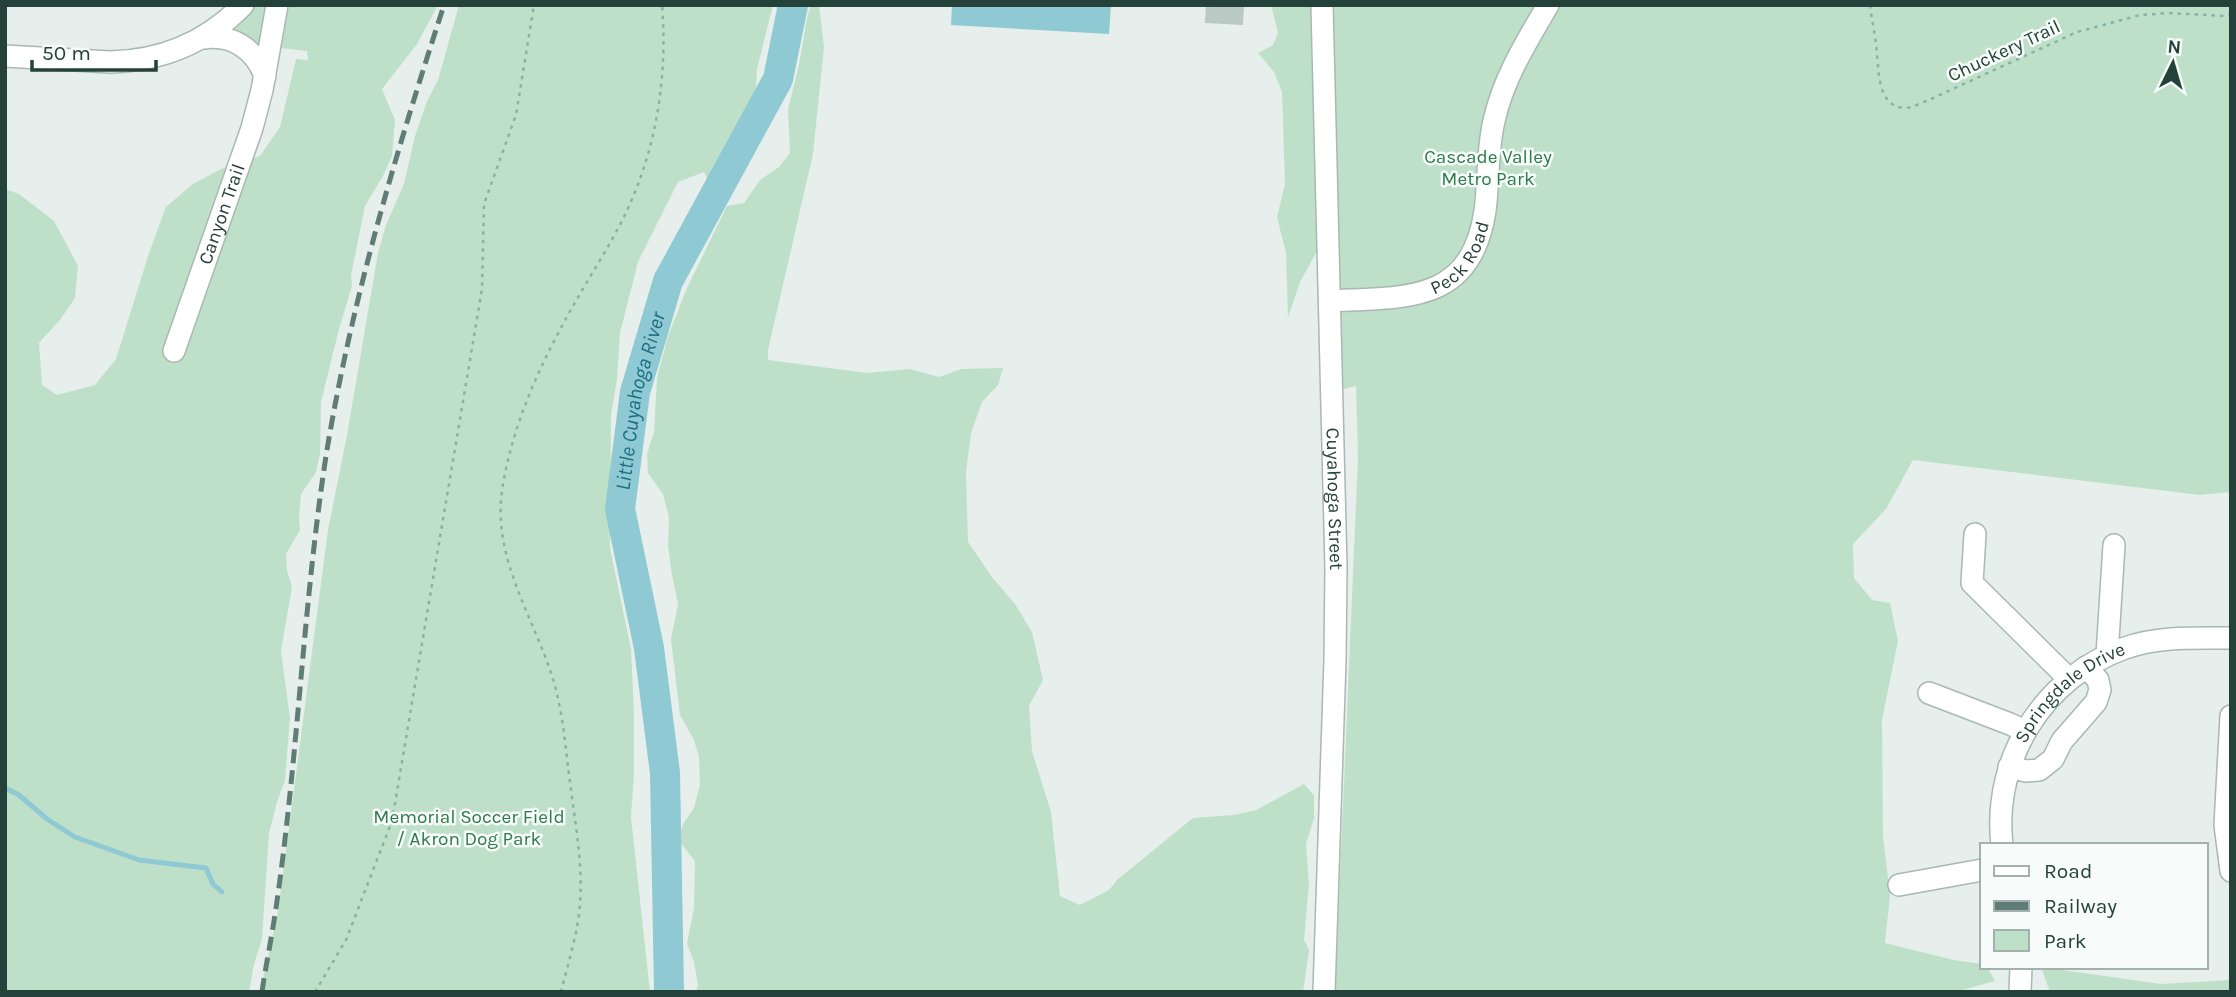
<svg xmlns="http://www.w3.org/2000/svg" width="2236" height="997" font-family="Karla,sans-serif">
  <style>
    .green { fill: #bfe0c8 }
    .water { fill: #8ec9d4 }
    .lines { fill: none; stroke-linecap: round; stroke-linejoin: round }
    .stream { stroke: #8ec9d4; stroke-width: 5 }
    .river { stroke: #8ec9d4; stroke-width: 30 }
    .building { fill: #bbcac4; stroke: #b8c9c2; stroke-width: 2 }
    .minor-casing { stroke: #a8b8b2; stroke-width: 24 }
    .path { stroke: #86b3a5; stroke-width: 2.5; stroke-dasharray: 3.5 5; stroke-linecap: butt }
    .minor { stroke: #fff; stroke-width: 21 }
    .rail { stroke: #5f7d75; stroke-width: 5; stroke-dasharray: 14 7; stroke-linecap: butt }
    .labels { text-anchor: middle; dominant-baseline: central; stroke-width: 5; stroke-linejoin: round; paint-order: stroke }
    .street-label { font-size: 19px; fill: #24423a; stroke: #f7fbf9 }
    .park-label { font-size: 19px; fill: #2d7a4b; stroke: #f7fbf9 }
    .water-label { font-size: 21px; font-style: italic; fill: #1c6f80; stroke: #f7fbf9 }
  </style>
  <rect width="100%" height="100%" fill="#e6efeb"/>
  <g class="green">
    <path d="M256,5H270L261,48L234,31Z"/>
    <path d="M287,5H438L417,44L382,89L395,120L392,156L383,176L365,206L351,275L352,286L339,329L321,402L320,453L316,472L301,494L299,518L300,530L286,554L287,570L292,587L281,651L290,718L285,780L277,802L269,833L262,939L254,964L249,992H5V189L19,194L54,221L78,266L75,298L60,320L39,343L42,385L57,395L95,385L116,359L149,253L166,207L193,184L221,169L260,156L280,127L296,59L308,60L307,51L280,48Z"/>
    <path d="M459,5H773L757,69L755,107L736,147L711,186L704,172L678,182L638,262L620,333L617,379L611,415L610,548L631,649L634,713V773L631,817L650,992H260L278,912L328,530L347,435L378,253L386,225L404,184L415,136L427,101L438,80Z"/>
    <path d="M811,5H819L824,47L813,154L768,350V360L867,373L910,369L939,377L961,369L1003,368L998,385L982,402L971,433L966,472L968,542L992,577L1015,604L1032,632L1043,680L1029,706L1032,751L1051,812L1060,896L1080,905L1109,890L1118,879L1193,818L1234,815L1256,810L1304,784L1314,795V818L1306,844L1309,884L1304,940L1309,950L1303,992H696L698,985L694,962L687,944L694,908L695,861L679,841L683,824L694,808L700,784L699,757L694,740L680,715L671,639L678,604L672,575L668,546L669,518L663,494L648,473L647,454L654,432L657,378L668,336L687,288L727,206L744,203L760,180L779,167L790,153L788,109L799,65L807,18Z"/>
    <path d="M1271,5H2231V492L2200,495L1913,460L1886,509L1853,544L1854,578L1872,600L1890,603L1898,641L1882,720L1883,836L1890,895L1885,943L1954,960L1982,964V967H1987L1995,981L1956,992H1335L1358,458L1356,386L1332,392L1326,235L1300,282L1288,317L1286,253L1277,217L1285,184L1282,92L1274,72L1258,53L1273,45L1278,33Z"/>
    <path d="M2041,967L2161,984L2231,980V992H2050Z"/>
  </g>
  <path class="water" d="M952,5H1111L1109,34L951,25Z"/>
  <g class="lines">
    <path class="stream" d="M5,788L19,795L47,819L75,837L139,860L206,868L213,884L222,892"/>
    <path class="river" id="s1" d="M669,992L665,773L649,648L620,509L635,392L668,281L778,79L793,5"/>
  </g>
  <path class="building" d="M1207,6L1243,8L1242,24L1206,22Z"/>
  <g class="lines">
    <g class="minor-casing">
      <g id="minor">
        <path id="s2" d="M1322,5L1336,568L1335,659L1324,992"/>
        <path d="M204,38C232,34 255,49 265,76"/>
        <path d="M5,56L110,62C162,61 207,42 243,5"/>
        <path id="s3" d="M1330,301C1406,297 1471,304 1485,211C1489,181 1487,150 1494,121C1503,79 1527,41 1548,5"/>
        <path id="s4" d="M174,351L252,128L262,90L277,5"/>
        <path d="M1975,534L1972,583L2069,679"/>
        <path d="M2107,655L2114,545"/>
        <path d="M1929,693L2010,724L2025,731"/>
        <path d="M2231,716L2225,825L2231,871"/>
        <path d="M2009,767L2026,771L2039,770L2053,759L2062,741L2096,702L2100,690L2098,680L2086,667"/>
        <path id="s5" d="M2002,845C1992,759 2044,677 2125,648C2159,636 2195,638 2231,638"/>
        <path d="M1899,885L1982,870"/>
        <path d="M2020,992L2021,967"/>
      </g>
    </g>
    <g class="path">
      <path d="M1870,5C1872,22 1876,38 1877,55C1879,73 1878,107 1905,108C1912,108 1923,102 1931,99L2077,32L2107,24L2140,15L2169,13L2225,16L2231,14"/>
      <path d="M315,992L346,940L392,821L482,289L484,204L516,115L534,5"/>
      <path d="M561,992C568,963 578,933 580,904C583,863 575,823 570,782C565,746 563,708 551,673C531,613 493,557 502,491C512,423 543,358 577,299C597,264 620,230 635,192C659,133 667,68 662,5"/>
    </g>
    <use href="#minor" class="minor"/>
    <path class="rail" d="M262,992C266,964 272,936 276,908C298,758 303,606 326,456C351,302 396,153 444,5"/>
  </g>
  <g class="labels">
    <g class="street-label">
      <text transform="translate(2004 51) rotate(-25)">Chuckery Trail</text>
      <text stroke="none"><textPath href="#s4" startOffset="145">Canyon Trail</textPath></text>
      <text stroke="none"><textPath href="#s3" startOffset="147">Peck Road</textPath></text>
      <text stroke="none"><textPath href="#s2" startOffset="494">Cuyahoga Street</textPath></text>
      <text stroke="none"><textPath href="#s5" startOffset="178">Springdale Drive</textPath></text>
    </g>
    <g class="park-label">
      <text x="1488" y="157">Cascade Valley<tspan x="1488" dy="22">Metro Park</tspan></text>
      <text x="469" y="817">Memorial Soccer Field<tspan x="469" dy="22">/ Akron Dog Park</tspan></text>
    </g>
    <g class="water-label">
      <text stroke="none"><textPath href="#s1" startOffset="597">Little Cuyahoga River</textPath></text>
    </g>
  </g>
  <rect width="2236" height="997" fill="none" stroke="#24423a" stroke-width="14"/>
  <rect x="1980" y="843" width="228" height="126" fill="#f7fbf9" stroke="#a3b1ad" stroke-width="2"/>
  <rect x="1994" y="866" width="35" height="10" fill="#ffffff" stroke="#a3b1ad" stroke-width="2"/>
  <text x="2044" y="878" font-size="21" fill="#24423a">Road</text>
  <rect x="1994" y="901" width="35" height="10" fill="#5f7d75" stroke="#a3b1ad" stroke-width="2"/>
  <text x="2044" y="913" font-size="21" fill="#24423a">Railway</text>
  <rect x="1994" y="930" width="35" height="21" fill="#bfe0c8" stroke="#a3b1ad" stroke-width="2"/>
  <text x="2044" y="948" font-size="21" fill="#24423a">Park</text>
  <g transform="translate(2173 63) rotate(5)" stroke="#f7fbf9" stroke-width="5" paint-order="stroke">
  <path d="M0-5L12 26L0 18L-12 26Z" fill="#24423a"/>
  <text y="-10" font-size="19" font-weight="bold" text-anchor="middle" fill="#24423a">N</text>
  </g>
  <path d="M32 60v10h124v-10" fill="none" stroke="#24423a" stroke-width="3.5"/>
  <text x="42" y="60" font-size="21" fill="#24423a" stroke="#f7fbf9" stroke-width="5" paint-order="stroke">50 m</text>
</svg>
